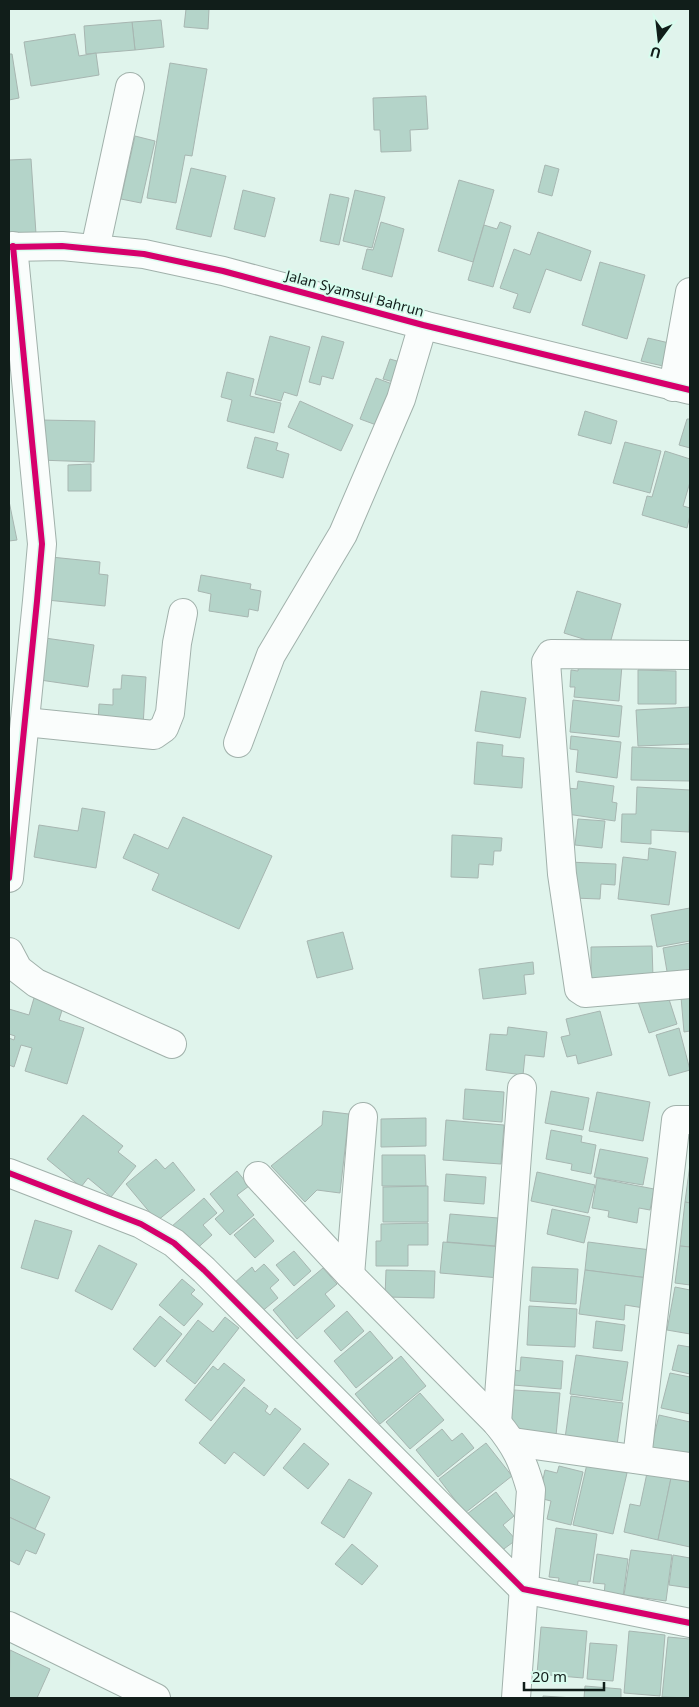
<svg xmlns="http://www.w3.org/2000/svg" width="699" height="1707" font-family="'Noto Sans',sans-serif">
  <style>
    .building { fill: #b4d4c9; stroke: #a7b6b1 }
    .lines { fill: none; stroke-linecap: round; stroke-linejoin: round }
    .minor-casing { stroke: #a1b1ab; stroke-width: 30 }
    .minor { stroke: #fafdfc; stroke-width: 28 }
    .cycleway-casing { stroke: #d8fcee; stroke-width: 9 }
    .cycleway { stroke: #d6006c; stroke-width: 6 }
    .labels { text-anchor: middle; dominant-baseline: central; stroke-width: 4; stroke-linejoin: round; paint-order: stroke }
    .street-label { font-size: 14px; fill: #111e1a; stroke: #d8fcee }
  </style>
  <rect width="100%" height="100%" fill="#e0f4ec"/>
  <g class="building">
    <path d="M186,9H209L208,29L184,27Z"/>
    <path d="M161,20L164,47L135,50L132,22Z"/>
    <path d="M132,22L135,50L86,54L84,26Z"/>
    <path d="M75,34L79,56L96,53L99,75L31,86L24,42Z"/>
    <path d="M9,54H12L19,98L9,100Z"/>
    <path d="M170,63L207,69L192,156L185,155L176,203L147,198Z"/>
    <path d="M426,96L428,129L410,130L411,151L381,152L380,130H374L373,98Z"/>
    <path d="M135,136L155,141L141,203L121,199Z"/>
    <path d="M31,159L36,234L9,235V160Z"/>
    <path d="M545,165L559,169L552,196L538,192Z"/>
    <path d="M191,168L226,176L211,237L176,229Z"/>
    <path d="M459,180L494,190L473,262L438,251Z"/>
    <path d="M243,190L275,198L265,237L234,229Z"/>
    <path d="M355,190L385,197L372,248L343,241Z"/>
    <path d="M330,194L349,198L339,245L320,241Z"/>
    <path d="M381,222L404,229L392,277L362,269L367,249L373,250Z"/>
    <path d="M500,222L511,226L493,287L468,280L484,225L497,229Z"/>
    <path d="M538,232L591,251L581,281L546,269L530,313L513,308L518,294L500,288L514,249L530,255Z"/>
    <path d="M600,262L645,275L627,339L582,325Z"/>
    <path d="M270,336L310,347L297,396L284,392L281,401L255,394Z"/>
    <path d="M322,336L344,342L333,379L322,376L320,385L309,382Z"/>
    <path d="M648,338L669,343L663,366L641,361Z"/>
    <path d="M390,359L407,364L400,384L383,379Z"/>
    <path d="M227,372L254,379L250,396L281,403L274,433L227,421L232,400L221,397Z"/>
    <path d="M376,378L395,385L379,426L360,419Z"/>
    <path d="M300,401L353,425L341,451L288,427Z"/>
    <path d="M585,411L617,421L611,444L578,435Z"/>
    <path d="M687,419H690V448L679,445Z"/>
    <path d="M40,420L95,421L94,462L39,460Z"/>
    <path d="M255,437L278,443L276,450L289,454L283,478L247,468Z"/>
    <path d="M625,442L661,451L650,493L613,483Z"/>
    <path d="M665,451L690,459V482L683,506L690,508V515L687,528L642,515L647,496L652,497Z"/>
    <path d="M91,464V491H68V465Z"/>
    <path d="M9,501L17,540L9,541Z"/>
    <path d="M51,557L100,562L99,574L108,575L105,606L47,600Z"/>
    <path d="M201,575L251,584L250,589L261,591L258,611L249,609L248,617L209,611L211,594L198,591Z"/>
    <path d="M577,591L621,604L609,647L564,633Z"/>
    <path d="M45,638L94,645L88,687L40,680Z"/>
    <path d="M579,661L622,665L619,701L574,697L575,687H570L571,670L578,671Z"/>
    <path d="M638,670L676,671V704H638Z"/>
    <path d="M122,675L146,677L143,726L98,724L99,704L113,705V689H121Z"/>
    <path d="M481,691L526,698L520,738L475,731Z"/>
    <path d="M573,700L622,706L619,737L570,732Z"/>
    <path d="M690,707V744L638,746L636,710Z"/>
    <path d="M571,736L621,742L617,778L576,772L578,750L570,749Z"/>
    <path d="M477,742L503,745L502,756L524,758L522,788L474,784Z"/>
    <path d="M632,747L690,749V781L631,780Z"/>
    <path d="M578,781L614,786L612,802L617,803L615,821L560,813L567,788L577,789Z"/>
    <path d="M637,787L690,790L689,832L651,830V844L621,842L622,814H636Z"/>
    <path d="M82,808L105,812L96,868L34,857L39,825L78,831Z"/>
    <path d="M183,817L272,856L239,929L152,890L159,874L123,858L134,834L168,849Z"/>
    <path d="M578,819L605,821L602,848L575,845Z"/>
    <path d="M452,835L502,838L501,851H494L493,865L479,864L478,878L451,877Z"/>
    <path d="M649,848L676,852L669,905L618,899L623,857L648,860Z"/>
    <path d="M568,862L616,864L615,885L601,884L600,899L573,898Z"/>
    <path d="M690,908V941L657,947L651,915Z"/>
    <path d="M343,932L353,969L317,978L307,941Z"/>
    <path d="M690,943V980L669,983L663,948Z"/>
    <path d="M652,946L653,977L591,979V947Z"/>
    <path d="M533,962L534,974L524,975L526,994L483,999L479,969Z"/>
    <path d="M666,990L677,1024L649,1033L637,999Z"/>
    <path d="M690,996V1031L684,1032L681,997Z"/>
    <path d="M34,998L63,1007L59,1020L84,1028L67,1084L25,1071L32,1048L21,1045L14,1067L9,1065V1038L14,1040L15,1036L9,1034V1009L29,1015Z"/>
    <path d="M600,1011L612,1055L578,1064L576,1055L567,1057L561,1037L570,1035L566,1019Z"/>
    <path d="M508,1027L547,1032L544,1057L525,1055L523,1075L486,1070L490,1034L507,1035Z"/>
    <path d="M679,1028L690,1070L669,1076L656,1035Z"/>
    <path d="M465,1089L504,1092L502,1122L463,1119Z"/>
    <path d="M551,1091L589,1098L583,1130L545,1123Z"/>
    <path d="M597,1092L650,1102L643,1141L589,1131Z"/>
    <path d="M323,1111L349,1114L340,1193L317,1190L305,1202L271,1166L322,1125Z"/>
    <path d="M83,1115L123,1146L118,1152L136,1166L111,1197L88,1178L81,1187L47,1159Z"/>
    <path d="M426,1118V1146L381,1147V1119Z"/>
    <path d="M446,1120L504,1125L501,1164L443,1160Z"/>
    <path d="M551,1130L582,1136L581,1142L596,1145L591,1174L571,1170L572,1164L546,1159Z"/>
    <path d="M600,1149L648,1158L643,1185L594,1177Z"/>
    <path d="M382,1155H425L426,1186H382Z"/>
    <path d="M156,1159L165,1169L173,1162L195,1190L157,1221L126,1184Z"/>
    <path d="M690,1164V1203L685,1202Z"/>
    <path d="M237,1171L249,1186L237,1195L254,1215L230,1235L215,1219L224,1211L210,1194Z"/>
    <path d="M537,1172L595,1185L588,1213L531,1201Z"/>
    <path d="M446,1174L486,1177L484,1204L444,1201Z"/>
    <path d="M597,1178L654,1189L650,1210L639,1208L637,1223L608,1217L609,1211L592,1208Z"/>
    <path d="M428,1186V1222H383V1187Z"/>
    <path d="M204,1198L217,1213L203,1225L212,1235L193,1252L171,1227Z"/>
    <path d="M685,1202L690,1203V1247L680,1246Z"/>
    <path d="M552,1209L590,1217L584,1243L547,1234Z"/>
    <path d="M450,1214L498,1218L495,1246L447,1242Z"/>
    <path d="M254,1218L274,1241L255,1258L234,1235Z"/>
    <path d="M35,1220L72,1231L58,1279L21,1268Z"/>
    <path d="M428,1223V1245H408V1266H376V1241H381V1224Z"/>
    <path d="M443,1242L502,1247L500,1278L440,1273Z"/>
    <path d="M588,1242L651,1250L648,1278L585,1270Z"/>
    <path d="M99,1245L137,1264L112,1310L75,1291Z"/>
    <path d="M680,1246L690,1247V1285L675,1283Z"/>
    <path d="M294,1251L311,1271L294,1286L276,1265Z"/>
    <path d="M264,1264L279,1280L270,1288L278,1298L260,1313L234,1283L252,1267L255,1272Z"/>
    <path d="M532,1267L578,1269L576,1304L530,1301Z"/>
    <path d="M323,1268L337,1284L325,1294L335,1306L297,1339L273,1310Z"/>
    <path d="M386,1270L435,1271L434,1298L385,1297Z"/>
    <path d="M585,1270L648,1278L644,1308L625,1305L624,1320L579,1314Z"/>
    <path d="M182,1279L195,1290L191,1294L203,1304L184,1326L159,1305Z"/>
    <path d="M675,1287L690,1290V1334L667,1330Z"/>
    <path d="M529,1306L577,1309L575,1347L527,1345Z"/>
    <path d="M347,1311L364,1331L341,1351L324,1331Z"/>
    <path d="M160,1316L182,1334L155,1367L133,1349Z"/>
    <path d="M225,1317L239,1328L195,1384L166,1361L198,1320L213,1332Z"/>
    <path d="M596,1321L625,1325L622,1351L593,1348Z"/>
    <path d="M370,1331L393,1358L356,1388L334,1361Z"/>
    <path d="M678,1345L690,1347V1374L672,1370Z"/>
    <path d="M576,1355L628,1362L622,1401L570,1394Z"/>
    <path d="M401,1356L426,1386L380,1424L355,1394Z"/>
    <path d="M521,1357L563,1361L561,1389L513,1385L514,1370L520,1371Z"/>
    <path d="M224,1363L245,1380L211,1421L185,1400L213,1366L218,1370Z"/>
    <path d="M670,1373L690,1377V1414L661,1408Z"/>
    <path d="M244,1387L268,1406L265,1411L270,1415L275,1408L301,1429L264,1476L234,1452L225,1464L199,1443Z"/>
    <path d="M514,1390L560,1393L556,1436L510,1432Z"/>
    <path d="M420,1393L444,1420L410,1449L386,1422Z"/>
    <path d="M571,1396L623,1403L617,1445L565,1438Z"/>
    <path d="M659,1415L690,1422V1459L651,1449Z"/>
    <path d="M442,1429L452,1441L462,1433L474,1448L438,1477L416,1450Z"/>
    <path d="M304,1443L329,1464L308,1489L283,1468Z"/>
    <path d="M486,1443L512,1476L465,1513L439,1479Z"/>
    <path d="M587,1464L627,1473L613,1534L573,1525Z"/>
    <path d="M559,1466L583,1472L571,1525L547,1519L551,1501L539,1498L545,1470L557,1473Z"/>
    <path d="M647,1473L671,1478L658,1540L624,1532L630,1504L640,1506Z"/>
    <path d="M9,1478L50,1497L35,1529L9,1517Z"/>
    <path d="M671,1478L690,1482V1547L658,1540Z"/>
    <path d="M349,1479L372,1493L344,1538L321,1523Z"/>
    <path d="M496,1492L514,1516L503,1525L516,1540L497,1554L467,1514Z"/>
    <path d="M9,1517L45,1534L36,1554L26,1550L19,1565L9,1560Z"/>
    <path d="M556,1528L597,1534L590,1582L578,1581L577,1591L557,1588L559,1578L549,1577Z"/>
    <path d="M352,1544L378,1566L362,1585L335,1564Z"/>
    <path d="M631,1550L672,1555L666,1601L624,1595Z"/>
    <path d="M597,1554L628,1559L623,1597L604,1595L605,1584L593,1583Z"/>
    <path d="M673,1555L690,1558V1588L669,1585Z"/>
    <path d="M541,1627L587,1631L583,1678L537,1674Z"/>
    <path d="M629,1631L665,1635L660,1696L624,1693Z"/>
    <path d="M668,1637L690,1639V1698L662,1697Z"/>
    <path d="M590,1643L617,1645L613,1681L587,1679Z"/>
    <path d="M10,1650L50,1669L37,1698H9Z"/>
    <path d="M585,1686L621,1689V1698H584Z"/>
    <path d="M543,1696L574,1698H543Z"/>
  </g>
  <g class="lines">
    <g class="minor-casing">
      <g id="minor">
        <path d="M9,247L62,246L144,254L223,271L423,325L690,390"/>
        <path d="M95,249L130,87"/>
        <path d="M673,387L690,292"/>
        <path d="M690,655L551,654L546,662L562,874L579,989L585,993L690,984"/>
        <path d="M25,722L154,735L164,728L170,713L177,643L183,613"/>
        <path d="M238,743L271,655L343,534L401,399L423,325"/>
        <path d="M9,878L37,601L42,544L13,246"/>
        <path d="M9,952L18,969L36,983L172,1044"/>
        <path d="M9,1173L141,1224L174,1243L204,1270L523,1589L690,1623"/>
        <path d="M258,1176L350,1275L497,1423C516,1446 523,1461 531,1490L516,1698"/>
        <path d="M350,1275L363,1117"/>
        <path d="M497,1423L522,1088"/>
        <path d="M513,1442L690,1467"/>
        <path d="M637,1459L676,1120H690"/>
        <path d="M9,1626L156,1698"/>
      </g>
    </g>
    <use href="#minor" class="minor"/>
    <g class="cycleway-casing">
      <g id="cycleway">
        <path d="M9,247L62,246L144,254L223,271L423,325L690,390"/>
        <path d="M9,878L37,601L42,544L13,246"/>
        <path d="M9,1173L141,1224L174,1243L204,1270L523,1589L690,1623"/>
      </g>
    </g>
    <use href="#cycleway" class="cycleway"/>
  </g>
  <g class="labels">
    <g class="street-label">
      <text transform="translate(355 293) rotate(15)">Jalan Syamsul Bahrun</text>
    </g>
  </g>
  <rect width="699" height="1707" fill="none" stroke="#111e1a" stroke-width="20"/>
  <g transform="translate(659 40) rotate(195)" stroke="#d8fcee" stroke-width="4" paint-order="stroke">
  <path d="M0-4L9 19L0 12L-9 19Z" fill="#111e1a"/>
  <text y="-8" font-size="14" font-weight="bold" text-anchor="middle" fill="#111e1a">U</text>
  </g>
  <path d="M524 1682v8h80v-8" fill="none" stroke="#111e1a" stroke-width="2.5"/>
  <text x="532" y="1682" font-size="15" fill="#111e1a" stroke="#d8fcee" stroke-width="4" paint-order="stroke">20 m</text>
</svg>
